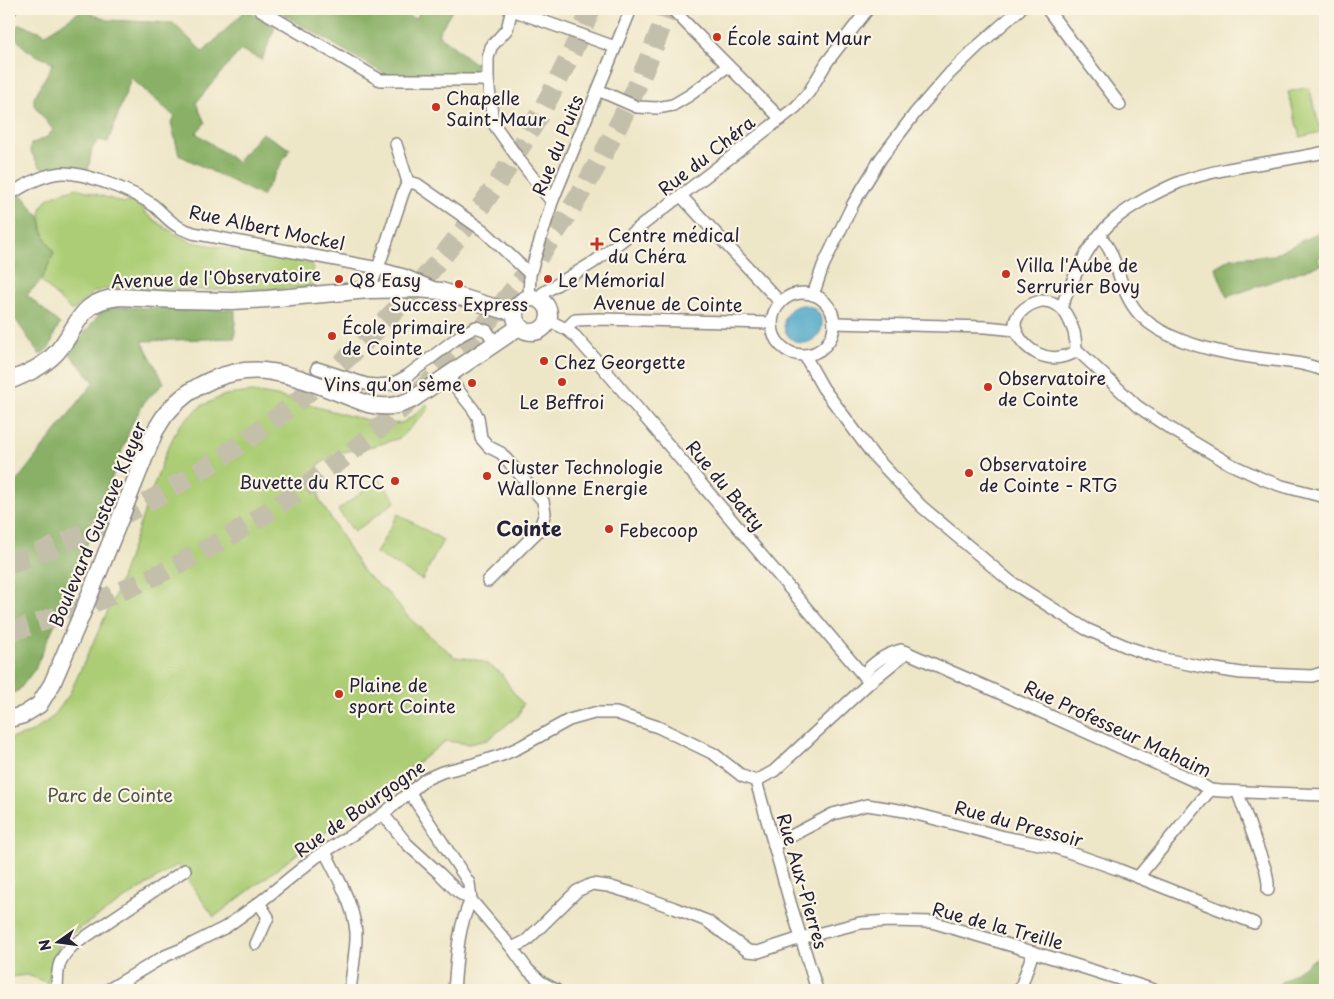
<svg xmlns="http://www.w3.org/2000/svg" width="1334" height="999" font-family="'Playpen Sans',sans-serif">
  <style>
    .green { fill: #accd74; stroke: #677858 }
    .forest { fill: #89b066; stroke: #566950 }
    .water { fill: #4aa5c8; stroke: #366482 }
    .lines { fill: none; stroke-linecap: round; stroke-linejoin: round }
    .highway-tunnel { stroke: #c4bfab; stroke-width: 20; stroke-dasharray: 20 10; stroke-linecap: butt }
    .street-casing { stroke: #888481; stroke-width: 14 }
    .secondary-casing { stroke: #888481; stroke-width: 19 }
    .street { stroke: #fff; stroke-width: 11 }
    .secondary { stroke: #fff; stroke-width: 16 }
    .poi-dot { fill: #c8321e; stroke: #fcf5e5; stroke-width: 2 }
    .labels { text-anchor: middle; dominant-baseline: central; stroke-width: 4.5; stroke-linejoin: round; paint-order: stroke }
    .poi-label { font-size: 18px; fill: #22223b; stroke: #fcf5e5; text-anchor: start }
    .street-label { font-size: 18px; fill: #22223b; stroke: #fcf5e5 }
    .park-label { font-size: 18px; fill: #4b554c; stroke: #fcf5e5 }
    .quarter-label { font-size: 20px; font-weight: bold; fill: #22223b; stroke: #fcf5e5 }
  </style>
  <rect width="100%" height="100%" fill="#fcf5e5"/>
  <filter id="ink" filterUnits="userSpaceOnUse"><feTurbulence type="fractalNoise" baseFrequency=".02" numOctaves="2"/><feDisplacementMap in="SourceGraphic" scale="10" xChannelSelector="R" yChannelSelector="G"/><feConvolveMatrix kernelMatrix="1 2 1 2 8 2 1 2 1" color-interpolation-filters="sRGB"/></filter>
  <filter id="wash" filterUnits="userSpaceOnUse"><feTurbulence type="fractalNoise" baseFrequency=".0096" numOctaves="4" result="noise"/><feDisplacementMap in="SourceGraphic" scale="20" xChannelSelector="R" yChannelSelector="G"/><feGaussianBlur stdDeviation="1.12" result="paint"/><feColorMatrix in="noise" values="0 0 0 0 0 0 0 0 0 0 0 0 0 0 0 0 0 1.4 0 .05"/><feComposite in="paint" operator="in"/></filter>
  <g filter="url(#wash)">
    <rect width="100%" height="100%" fill="#ede6c7"/>
    <g class="green">
      <path d="M1309,87L1321,132L1300,137L1288,92Z"/>
      <path d="M77,188L124,203L133,201L142,208L143,211C158,224 174,234 192,242L312,264L314,285L302,288L229,290L104,289L94,292L72,311L41,281L54,253C45,239 31,213 48,199C56,193 68,191 77,188Z"/>
      <path d="M252,392L277,396L350,416L388,424L402,423L413,416L427,404L429,409L400,438L374,446L339,453L318,465L319,499L364,573L388,593L410,619L455,657L473,659L484,662L501,673L511,689L523,704L519,715L487,740L469,744L446,741L214,917L177,865L63,939L53,958L48,983L27,975L9,977V739L30,733L53,717L69,695L116,593L141,521L166,452L179,426L201,406L225,395Z"/>
      <path d="M379,479L396,501L354,532L338,510Z"/>
      <path d="M398,514L443,540L422,580L376,553Z"/>
    </g>
    <g class="forest">
      <path d="M274,9H404L410,17L417,18L420,9H453L438,34L473,62L481,67V72L474,76L390,77Z"/>
      <path d="M82,10L107,20L173,23L203,52L246,10L275,27L262,60L241,50L223,70L196,103L205,123L196,133L237,162L262,133L290,149L262,196L179,155L171,122L175,117L131,78L108,142L99,140L92,148L88,171L70,168L47,170L40,167L30,151L31,144L47,137L53,130L34,105V98L53,63C34,54 20,50 12,29L20,24L46,34Z"/>
      <path d="M21,194L41,219L42,230L47,241L54,253L41,281L27,295L60,324L55,332L50,347L40,355L9,310V234L19,225L9,211V204Z"/>
      <path d="M1325,229V254L1318,258L1321,265L1310,268L1227,297L1215,267L1231,258L1274,255Z"/>
      <path d="M116,307L235,310V338L142,341L164,383L145,401L132,424L72,584L35,669L19,690L9,695V491L94,382L69,353L101,312Z"/>
      <path d="M1325,952V990H1281L1280,983Z"/>
    </g>
    <circle class="water" cx="803" cy="324" r="19"/>
  </g>
  <g filter="url(#ink)">
    <g class="lines">
      <g class="highway-tunnel">
        <path d="M9,564C271,470 484,266 591,9"/>
        <path d="M9,632C180,581 328,488 451,360C462,349 473,338 484,326C524,279 563,226 593,172C623,120 648,65 668,9"/>
      </g>
      <g class="street-casing">
        <g id="street">
          <path d="M259,9L380,80H488"/>
          <path d="M512,9L507,29L491,47L488,58V80L493,123L520,161L552,202"/>
          <path d="M672,9L781,119"/>
          <path d="M1047,9L1120,105"/>
          <path d="M512,10L615,47"/>
          <path d="M9,12L11,9"/>
          <path d="M598,90L637,107L657,108L673,105L690,95L728,66"/>
          <path d="M396,144L408,182"/>
          <path d="M408,182L417,184L484,231L530,274"/>
          <path d="M9,195C24,185 44,174 62,173C84,172 135,192 153,205C162,212 169,222 179,227C183,230 189,231 193,233L378,268L404,275L432,287"/>
          <path d="M681,196L780,302"/>
          <path d="M1100,235C1103,240 1107,245 1110,251C1120,272 1123,298 1141,316C1166,341 1216,352 1250,357C1276,361 1301,361 1325,371"/>
          <path d="M369,290L378,268L403,193L408,182"/>
          <circle cx="803" cy="324" r="31"/>
          <path d="M813,295L823,266L836,239L853,204L881,158L916,112L950,73L978,46L1020,9"/>
          <path d="M529,298L530,274L552,202L631,9"/>
          <path d="M538,299L543,293L594,262L796,107L809,92L827,62L868,9"/>
          <path d="M1041,301C1061,300 1068,315 1074,332C1075,337 1077,346 1075,351C1073,354 1069,355 1065,356C1046,362 1026,351 1017,333C1009,317 1027,304 1041,301Z"/>
          <path d="M1061,307C1071,286 1078,265 1091,246C1106,224 1122,212 1145,199C1156,193 1168,187 1180,182C1227,165 1277,163 1325,152"/>
          <path d="M548,320L566,329L575,336L611,377L867,680"/>
          <path d="M834,323L986,327L1016,330"/>
          <path d="M566,329L575,320L599,319L772,323"/>
          <path d="M1076,349L1137,406L1168,427L1230,464L1263,479L1282,486L1325,497"/>
          <path d="M805,356L823,388L873,455L921,506L1011,582L1068,618L1086,629L1130,648L1164,659L1203,667L1241,673L1312,676L1325,672"/>
          <path d="M317,368L366,384L375,385L392,384L407,376L461,335L476,327L487,331L495,343"/>
          <path d="M447,376L473,409L478,417L481,438L489,447L501,453L543,501L545,513L539,530L488,581"/>
          <path d="M863,675C873,662 886,654 901,650L984,686L1199,783L1210,790L1221,791L1325,795"/>
          <path d="M756,781L790,902L817,990"/>
          <path d="M410,793L469,883L471,900"/>
          <path d="M1238,793L1266,871L1268,883V890"/>
          <path d="M383,814L407,844L440,874L458,892L471,900L512,948L528,970L541,982L556,990"/>
          <path d="M774,845L833,814L867,805L905,811L1004,837L1054,847L1117,869L1254,923"/>
          <path d="M325,852C337,876 358,912 356,940C355,956 352,974 350,990"/>
          <path d="M1138,877L1210,790"/>
          <path d="M256,944L268,917L259,903"/>
          <path d="M512,948L526,941L577,891L592,884L608,886L638,895L674,908L707,921L748,951L758,952L801,938L860,923L889,921L932,922L1053,958L1154,990"/>
          <path d="M57,990C58,969 56,962 72,946L185,870"/>
          <path d="M108,990L165,956L182,949L226,927L259,903L316,857L358,831L383,814L426,779L442,772L474,764L502,755L518,748L569,720L594,713H616L658,727L714,754L742,776L756,781L774,771L869,683L907,652"/>
          <path d="M454,990C457,959 457,929 471,900"/>
          <path d="M1020,990L1033,952"/>
        </g>
      </g>
      <g class="secondary-casing">
        <g id="secondary">
          <circle cx="532" cy="315" r="17"/>
          <path d="M9,381C26,374 43,367 56,353C80,327 76,301 120,297L177,300L233,301L267,299L369,290L417,289L441,291L503,310L515,311"/>
          <path d="M9,719L23,715L39,705L52,684L84,609L155,431C159,425 162,419 166,414C190,384 233,365 272,372C305,377 336,393 368,404C384,408 397,407 413,399L519,327"/>
        </g>
      </g>
      <use href="#street" class="street"/>
      <use href="#secondary" class="secondary"/>
    </g>
  </g>
  <g class="poi-dot">
    <circle cx="717" cy="37" r="5"/>
    <circle cx="436" cy="107" r="5"/>
    <path d="M594.5 236.5h5v5h5v5h-5v5h-5v-5h-5v-5h5z"/>
    <circle cx="1006" cy="274" r="5"/>
    <circle cx="339" cy="279" r="5"/>
    <circle cx="548" cy="279" r="5"/>
    <circle cx="459" cy="284" r="5"/>
    <circle cx="332" cy="336" r="5"/>
    <circle cx="544" cy="361" r="5"/>
    <circle cx="562" cy="382" r="5"/>
    <circle cx="472" cy="383" r="5"/>
    <circle cx="988" cy="387" r="5"/>
    <circle cx="969" cy="473" r="5"/>
    <circle cx="487" cy="476" r="5"/>
    <circle cx="395" cy="481" r="5"/>
    <circle cx="609" cy="529" r="5"/>
    <circle cx="339" cy="694" r="5"/>
  </g>
  <g class="labels">
    <g class="poi-label">
      <text x="727" y="37">École saint Maur</text>
      <text x="446" y="97">Chapelle<tspan x="446" dy="21">Saint-Maur</tspan></text>
      <text x="608" y="234">Centre médical<tspan x="608" dy="21">du Chéra</tspan></text>
      <text x="1016" y="264">Villa l'Aube de<tspan x="1016" dy="21">Serrurier Bovy</tspan></text>
      <text x="349" y="279">Q8 Easy</text>
      <text x="558" y="279">Le Mémorial</text>
      <text x="459" y="303" text-anchor="middle">Success Express</text>
      <text x="342" y="326">École primaire<tspan x="342" dy="21">de Cointe</tspan></text>
      <text x="554" y="361">Chez Georgette</text>
      <text x="998" y="377">Observatoire<tspan x="998" dy="21">de Cointe</tspan></text>
      <text x="462" y="383" text-anchor="end">Vins qu'on sème</text>
      <text x="562" y="401" text-anchor="middle">Le Beffroi</text>
      <text x="979" y="463">Observatoire<tspan x="979" dy="21">de Cointe - RTG</tspan></text>
      <text x="497" y="466">Cluster Technologie<tspan x="497" dy="21">Wallonne Energie</tspan></text>
      <text x="385" y="481" text-anchor="end">Buvette du RTCC</text>
      <text x="619" y="529">Febecoop</text>
      <text x="349" y="684">Plaine de<tspan x="349" dy="21">sport Cointe</tspan></text>
    </g>
    <g class="street-label">
      <text transform="translate(557 145) rotate(-68)">Rue du Puits</text>
      <text transform="translate(706 155) rotate(-38)">Rue du Chéra</text>
      <text transform="translate(267 227) rotate(12)">Rue Albert Mockel</text>
      <text transform="translate(216 277) rotate(-2)">Avenue de l'Observatoire</text>
      <text transform="translate(668 303) rotate(1)">Avenue de Cointe</text>
      <text transform="translate(726 485) rotate(50)">Rue du Batty</text>
      <text transform="translate(97 524) rotate(-67)">Boulevard Gustave Kleyer</text>
      <text transform="translate(1118 728) rotate(25)">Rue Professeur Mahaim</text>
      <text transform="translate(359 808) rotate(-35)">Rue de Bourgogne</text>
      <text transform="translate(1019 823) rotate(15)">Rue du Pressoir</text>
      <text transform="translate(803 881) rotate(74)">Rue Aux-Pierres</text>
      <text transform="translate(998 925) rotate(15)">Rue de la Treille</text>
    </g>
    <g class="park-label">
      <text x="110" y="794">Parc de Cointe</text>
    </g>
    <g class="quarter-label">
      <text x="529" y="528">Cointe</text>
    </g>
  </g>
  <rect width="1334" height="999" fill="none" stroke="#fcf5e5" stroke-width="30"/>
  <g transform="translate(58 942) rotate(256)" stroke="#fcf5e5" stroke-width="4" paint-order="stroke">
  <path d="M0-4L9 19L0 12L-9 19Z" fill="#22223b"/>
  <text y="-8" font-size="14" font-weight="bold" text-anchor="middle" fill="#22223b">N</text>
  </g>
</svg>
